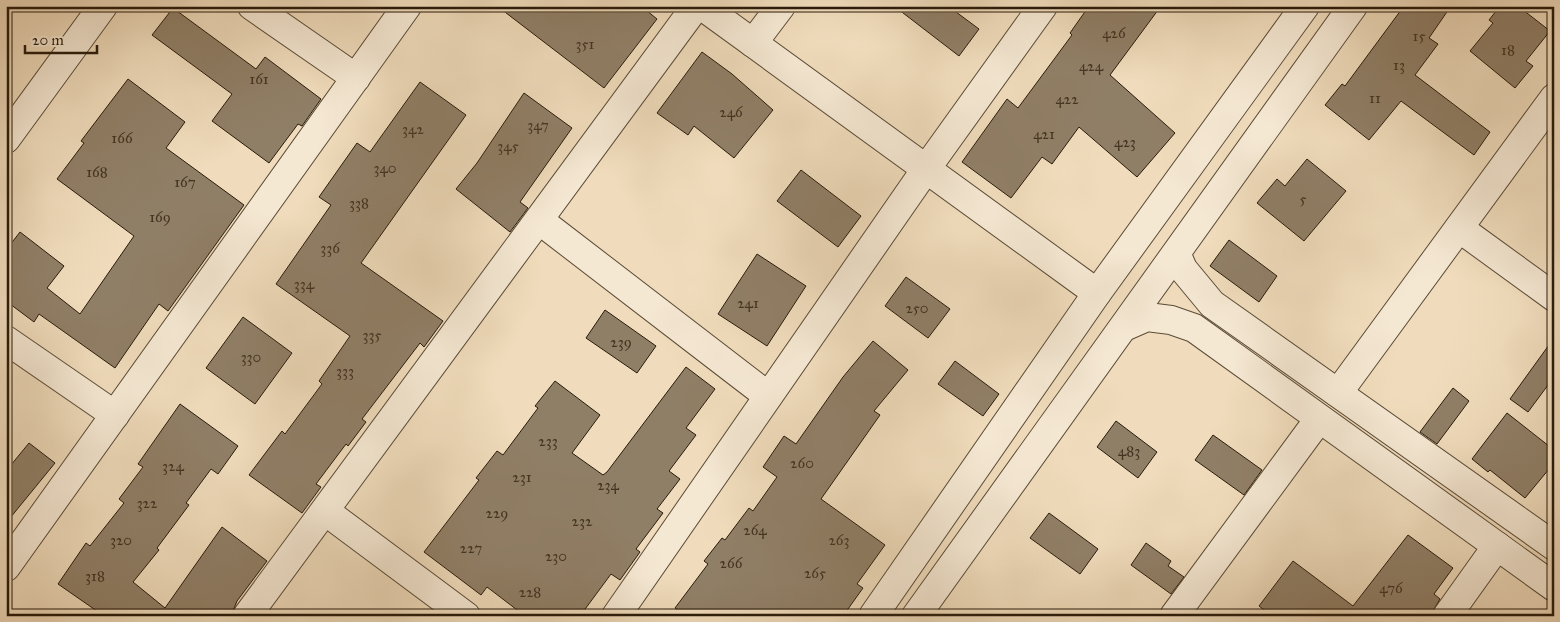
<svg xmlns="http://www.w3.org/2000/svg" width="1560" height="622" font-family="'IM FELL Great Primer',serif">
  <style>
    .building { fill: #907f67; stroke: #291b0b }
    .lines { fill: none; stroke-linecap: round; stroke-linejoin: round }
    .minor-casing { stroke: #5b4b37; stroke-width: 30 }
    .minor { stroke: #f5e8d3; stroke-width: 28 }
    .labels { text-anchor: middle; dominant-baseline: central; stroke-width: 4; stroke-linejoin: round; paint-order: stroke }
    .number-label { font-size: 15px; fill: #433422 }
  </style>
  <rect width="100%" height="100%" fill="#f0dcbc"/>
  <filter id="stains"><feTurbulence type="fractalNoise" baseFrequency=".004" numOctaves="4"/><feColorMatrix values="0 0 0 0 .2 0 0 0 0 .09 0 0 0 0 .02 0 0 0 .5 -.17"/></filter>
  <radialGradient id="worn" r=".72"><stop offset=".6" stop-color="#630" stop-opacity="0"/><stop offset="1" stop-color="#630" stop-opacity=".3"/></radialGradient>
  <g class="building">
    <path d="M497,6H641L657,19L604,88Z"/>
    <path d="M894,6H948L979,29L959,56Z"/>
    <path d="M1089,6H1161L1110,75L1175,133L1137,177L1079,127L1052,164L1042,157L1011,198L962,162L1007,99L1018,108L1072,35L1070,33Z"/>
    <path d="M1404,6H1451L1429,38L1438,44L1415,75L1490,132L1474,155L1401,101L1369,140L1325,105L1342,84L1345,86Z"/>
    <path d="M1500,6H1518L1550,31L1526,61L1533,66L1515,88L1470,51L1493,23L1489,20Z"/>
    <path d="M173,8L256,69L265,57L321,99L302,126L298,124L269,163L212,121L232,94L152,35Z"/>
    <path d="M702,52L732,74L773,110L734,158L694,126L688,135L657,113Z"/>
    <path d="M128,79L185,122L166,148L244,205L168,311L159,304L115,368L39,314L34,322L6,301V250L20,232L64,266L47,288L80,314L134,236L57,179L84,143L81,141Z"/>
    <path d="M420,82L466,115L361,263L443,321L424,347L420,343L362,419L366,422L348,446L346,444L316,484L321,487L302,513L249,475L282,431L285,434L322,384L319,381L350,336L276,284L331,205L319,197L357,143L370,152Z"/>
    <path d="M524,93L572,128L520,202L528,208L510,232L456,189L477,163Z"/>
    <path d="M1307,159L1346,191L1304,241L1257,203L1277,179L1285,186Z"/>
    <path d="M801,170L861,216L838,247L777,201Z"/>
    <path d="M1229,240L1277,276L1259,302L1210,266Z"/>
    <path d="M757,254L806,286L767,346L718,314Z"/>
    <path d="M906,277L950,309L928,338L885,306Z"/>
    <path d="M605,310L656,346L637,373L586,338Z"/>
    <path d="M243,317L292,353L255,404L206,368Z"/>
    <path d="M1554,338V377L1528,412L1510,399Z"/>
    <path d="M873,341L908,370L874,411L880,415L821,499L885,545L857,584L863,588L843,616H685L675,608L708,564L704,561L722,538L725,540L749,508L753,511L777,477L763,467L784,436L796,444L843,377Z"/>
    <path d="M955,361L999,394L983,416L938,384Z"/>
    <path d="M686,367L715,389L686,428L696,435L669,471L680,479L657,509L663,513L636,549L640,552L620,580L611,574L580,616H525L487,587L481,595L424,552L479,480L476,478L497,451L503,455L538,408L535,406L555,381L600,415L572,453L603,475L607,472Z"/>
    <path d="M1453,388L1469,401L1437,444L1420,432Z"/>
    <path d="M180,404L238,446L218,474L211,469L186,503L189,505L157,548L159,550L133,582L165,608L222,527L267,561L237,601L231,616H104L58,584L86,543L90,546L124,503L119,499L143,467L138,464Z"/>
    <path d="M1507,413L1554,450V463L1525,498L1490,470L1488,472L1472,459Z"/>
    <path d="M1116,421L1157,452L1138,478L1097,447Z"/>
    <path d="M1213,435L1262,470L1244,495L1195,460Z"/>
    <path d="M29,443L55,463L6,523V471Z"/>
    <path d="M1049,513L1098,549L1080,574L1030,538Z"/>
    <path d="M1408,535L1453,568L1434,594L1440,599L1430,616H1272L1259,606L1293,561L1353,606Z"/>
    <path d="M1146,543L1171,561L1168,566L1184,577L1171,594L1131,565Z"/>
  </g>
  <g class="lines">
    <g class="minor-casing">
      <g id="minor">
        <path d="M252,6L356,78"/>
        <path d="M702,6L1097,293"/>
        <path d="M753,43L781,6"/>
        <path d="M6,139L103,6"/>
        <path d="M539,220L768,396"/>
        <path d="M1459,228L1554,297"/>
        <path d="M1177,255L1183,269L1212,304L1554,546"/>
        <path d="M1124,327L1147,317L1171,320L1194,328L1554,587"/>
        <path d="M6,340L115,415"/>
        <path d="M1338,393L1554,98"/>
        <path d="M325,511L466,616"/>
        <path d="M6,567L407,6"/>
        <path d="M247,616L696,6"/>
        <path d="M616,616L926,169L1043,6"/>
        <path d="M873,616L1097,293L1305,6"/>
        <path d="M916,616L1353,6"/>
        <path d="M1174,616L1319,419"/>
        <path d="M1447,616L1497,546"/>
      </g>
    </g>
    <use href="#minor" class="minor"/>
  </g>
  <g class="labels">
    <g class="number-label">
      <text x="1114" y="33">426</text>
      <text x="1419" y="36">15</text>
      <text x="585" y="44">351</text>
      <text x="1508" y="50">18</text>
      <text x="1399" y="65">13</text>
      <text x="1091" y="66">424</text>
      <text x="259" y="79">161</text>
      <text x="1375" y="98">11</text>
      <text x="1067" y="99">422</text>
      <text x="731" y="112">246</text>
      <text x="538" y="125">347</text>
      <text x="413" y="129">342</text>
      <text x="1044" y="134">421</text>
      <text x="122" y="138">166</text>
      <text x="1125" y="142">423</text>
      <text x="508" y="146">345</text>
      <text x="385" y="168">340</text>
      <text x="97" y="172">168</text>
      <text x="185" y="182">167</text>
      <text x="1303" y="199">5</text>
      <text x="359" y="203">338</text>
      <text x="160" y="217">169</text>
      <text x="330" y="248">336</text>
      <text x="304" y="284">334</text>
      <text x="748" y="303">241</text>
      <text x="917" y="308">250</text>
      <text x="372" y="335">335</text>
      <text x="621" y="342">239</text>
      <text x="251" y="357">330</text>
      <text x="345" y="371">333</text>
      <text x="548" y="441">233</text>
      <text x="1129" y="451">483</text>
      <text x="802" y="463">260</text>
      <text x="173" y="466">324</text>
      <text x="522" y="477">231</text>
      <text x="608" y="485">234</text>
      <text x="147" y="503">322</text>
      <text x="497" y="513">229</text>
      <text x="582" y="521">232</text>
      <text x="755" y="530">264</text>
      <text x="121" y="540">320</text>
      <text x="839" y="540">263</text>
      <text x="471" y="548">227</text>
      <text x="556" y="556">230</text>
      <text x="731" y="563">266</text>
      <text x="815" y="573">265</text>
      <text x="95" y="576">318</text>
      <text x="1391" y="588">476</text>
      <text x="530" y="592">228</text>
    </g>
  </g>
  <rect width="1560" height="622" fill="none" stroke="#f0dcbc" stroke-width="25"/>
  <rect x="8" y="8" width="1545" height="607" fill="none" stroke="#291b0b" stroke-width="2.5"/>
  <rect x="12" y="12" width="1535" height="597" fill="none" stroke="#291b0b"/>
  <path d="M25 45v8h72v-8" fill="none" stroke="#291b0b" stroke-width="2.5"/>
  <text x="32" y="45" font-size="15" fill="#291b0b" stroke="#f5e8d3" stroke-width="4" paint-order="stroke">20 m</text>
  <rect width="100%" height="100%" filter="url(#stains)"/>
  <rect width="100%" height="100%" fill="url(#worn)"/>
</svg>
